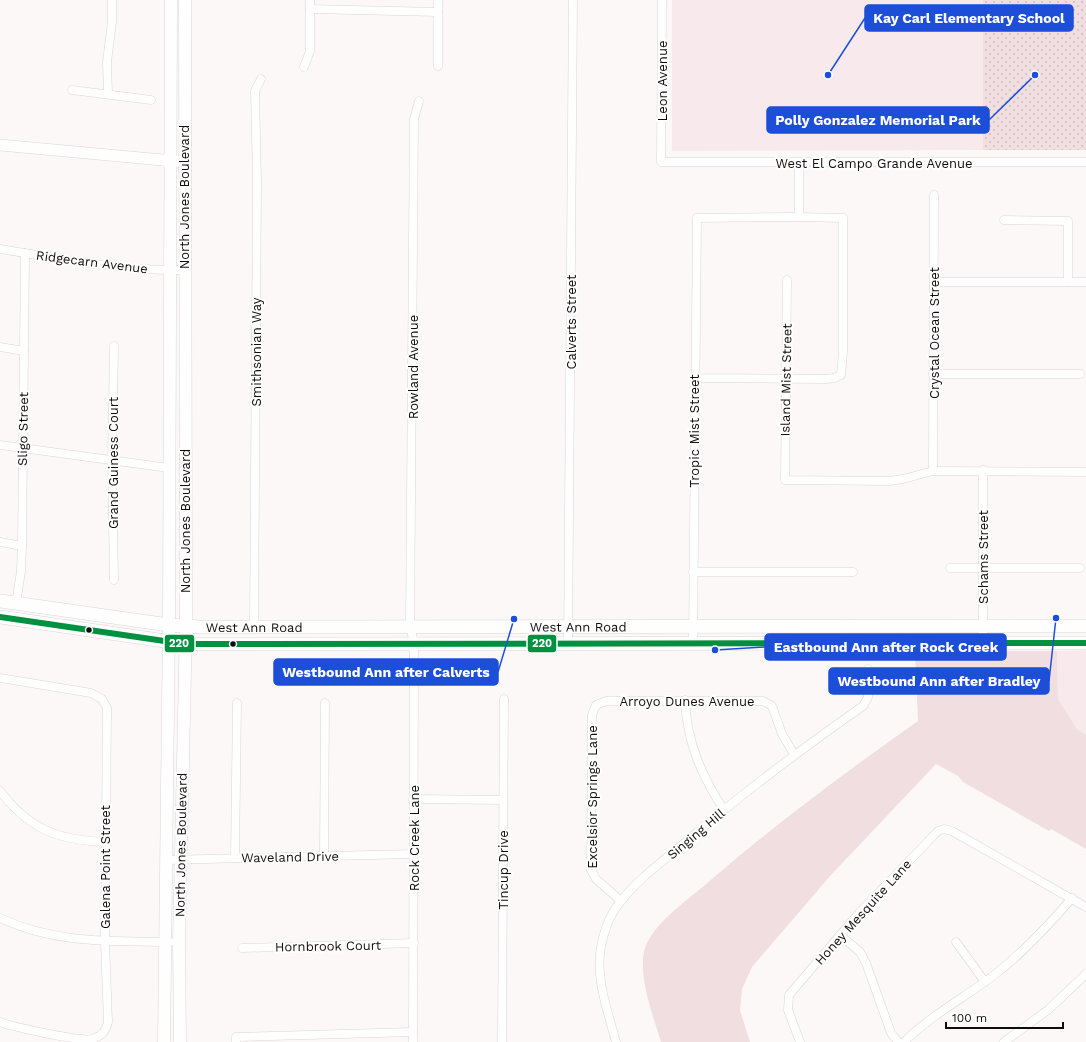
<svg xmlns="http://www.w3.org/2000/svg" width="1086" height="1042" font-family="'Work Sans',sans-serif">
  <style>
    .built { fill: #f8eaec }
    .grass { fill: #f1dee1 }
    .park { fill: url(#park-dots) }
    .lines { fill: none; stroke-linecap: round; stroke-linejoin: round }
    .minor-casing { stroke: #dad5d6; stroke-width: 9 }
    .tertiary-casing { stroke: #dad5d6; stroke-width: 12 }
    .secondary-casing { stroke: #dad5d6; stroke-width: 13 }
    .primary-casing { stroke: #dad5d6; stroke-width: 14 }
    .minor { stroke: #fffefe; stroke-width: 8 }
    .tertiary { stroke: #fffefe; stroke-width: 11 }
    .secondary { stroke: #fffefe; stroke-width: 12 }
    .primary { stroke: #fffefe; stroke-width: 13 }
    .bus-1-casing { stroke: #fff; stroke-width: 9 }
    .bus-1 { stroke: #009140; stroke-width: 6 }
    .bus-dot { fill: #100c0c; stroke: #fff; stroke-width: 1.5 }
    .labels { text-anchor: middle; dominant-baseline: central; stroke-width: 4; stroke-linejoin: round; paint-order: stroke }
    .street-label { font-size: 13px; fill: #100c0c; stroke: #fff }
    .leader { fill: none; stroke: #1d4ed8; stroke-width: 1.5 }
    .callout-dot { fill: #1d4ed8; stroke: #fff; stroke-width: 1.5 }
    .callout { fill: #1d4ed8; stroke: #1d4ed8; stroke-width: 1.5 }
    .callout-label { font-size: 14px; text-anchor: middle; font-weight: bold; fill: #fff }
    .line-badge { stroke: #fff; stroke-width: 1.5 }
    .badge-label { font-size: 11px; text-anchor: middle; font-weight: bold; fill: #fff }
  </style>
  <defs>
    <pattern id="park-dots" width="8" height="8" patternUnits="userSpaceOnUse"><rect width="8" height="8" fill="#f1dee1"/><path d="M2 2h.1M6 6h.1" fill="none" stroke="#cebdc0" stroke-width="1.8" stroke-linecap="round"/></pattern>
  </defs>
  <rect width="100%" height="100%" fill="#fcf8f8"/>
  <g class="built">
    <path d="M672,0H983V150L672,151Z"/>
    <path d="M1086,650V735L1077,729L1058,699L1057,651Z"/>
  </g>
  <path class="grass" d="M915,651H1057L1058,699L1077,729L1086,735V849L1051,829L1049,831L963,782L958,776L936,764L831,875L752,967L742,989L740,1010L750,1042H661C653,1015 637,975 645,948C653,924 686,901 705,885C773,826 844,773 918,721Z"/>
  <rect class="park" x="983" y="0" width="103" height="150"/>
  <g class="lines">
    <g class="minor-casing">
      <g id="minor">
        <path d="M662,0L661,162H1086"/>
        <path d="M310,9L438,12"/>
        <path d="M438,66V0"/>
        <path d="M304,67L310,51V0"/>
        <path d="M72,90L151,100"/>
        <path d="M108,94L107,62L112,22V0"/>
        <path d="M799,217V163"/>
        <path d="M1004,220L1068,221V282"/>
        <path d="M0,249C61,259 122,271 184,270"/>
        <path d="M787,280L785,480L889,481L903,479L933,471L1086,472"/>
        <path d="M934,282H1086"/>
        <path d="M114,346L112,461L114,580"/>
        <path d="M0,347L24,351"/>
        <path d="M933,374H1080"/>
        <path d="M0,445L169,468"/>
        <path d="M933,471L934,195"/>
        <path d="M0,542L22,546"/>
        <path d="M950,568H1080"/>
        <path d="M693,572H853"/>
        <path d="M16,604L21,571L22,546L25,253"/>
        <path d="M254,627L257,183L255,91L261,79"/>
        <path d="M568,643L573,0"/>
        <path d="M693,643L697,218L799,217L843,218V352L841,375L834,378L826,379L694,378"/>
        <path d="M983,643V470"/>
        <path d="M0,678L91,693L102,699L107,708L105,942L108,1022C106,1031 102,1036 92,1039C80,1042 14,1027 0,1022"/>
        <path d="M685,700C687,742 701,775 724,810"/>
        <path d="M0,791C29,829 57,840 105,842"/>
        <path d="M413,799L503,800"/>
        <path d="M324,856L325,703"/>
        <path d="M235,858L237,703"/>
        <path d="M166,860L414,854"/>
        <path d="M621,901L596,879L591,870L592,715L596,705L606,701H763L772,706L782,734L794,754"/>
        <path d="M0,918C56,944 110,941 170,942"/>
        <path d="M840,935L860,952L866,963L891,1033L898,1042"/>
        <path d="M956,942L985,982"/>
        <path d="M242,948L414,943"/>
        <path d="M236,1042V1037L413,1032"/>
        <path d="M413,1042L414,643L410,626L414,119L419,101"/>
        <path d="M502,1042L504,699"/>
        <path d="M616,1042C608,1012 595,978 601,947C604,931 611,912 622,900C638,879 662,862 682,845C740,795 800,750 863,706L868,697V669"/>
        <path d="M800,1042L788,1010L789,995L859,913L938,831L944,829L952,831L1086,907"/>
        <path d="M904,1042C931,1015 964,998 994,975C1023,953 1048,926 1072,898"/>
        <path d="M1004,1042L1048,1010L1086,974"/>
      </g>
    </g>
    <g class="tertiary-casing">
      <path id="tertiary" d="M0,145L184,162"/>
    </g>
    <g class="secondary-casing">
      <g id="secondary">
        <path d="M164,1042L169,625L171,0"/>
        <path d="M180,1042L179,942L186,626L185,0"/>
      </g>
    </g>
    <g class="primary-casing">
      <g id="primary">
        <path id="s1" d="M0,601L169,625L200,627L1086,626"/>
        <path d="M0,617L185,644L1086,643"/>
      </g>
    </g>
    <use href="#minor" class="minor"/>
    <use href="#tertiary" class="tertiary"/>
    <use href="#secondary" class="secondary"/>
    <use href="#primary" class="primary"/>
    <g class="bus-1-casing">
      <path id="bus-1" d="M0,617L185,644L1086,643"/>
    </g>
    <use href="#bus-1" class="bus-1"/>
  </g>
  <g class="bus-dot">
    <circle cx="89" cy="630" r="3.5"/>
    <circle cx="233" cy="644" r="3.5"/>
  </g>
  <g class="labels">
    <g class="street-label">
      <text transform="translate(662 81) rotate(-90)">Leon Avenue</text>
      <text x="874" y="163">West El Campo Grande Avenue</text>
      <text transform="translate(184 197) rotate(-90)">North Jones Boulevard</text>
      <text transform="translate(92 262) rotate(7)">Ridgecarn Avenue</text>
      <text transform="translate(571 322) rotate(-90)">Calverts Street</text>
      <text transform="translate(934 333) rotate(-90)">Crystal Ocean Street</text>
      <text transform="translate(256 352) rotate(-90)">Smithsonian Way</text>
      <text transform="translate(413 367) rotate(-90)">Rowland Avenue</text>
      <text transform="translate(786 380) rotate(-89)">Island Mist Street</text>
      <text transform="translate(23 429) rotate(-89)">Sligo Street</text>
      <text transform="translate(694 431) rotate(-90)">Tropic Mist Street</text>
      <text transform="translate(113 463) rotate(-90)">Grand Guiness Court</text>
      <text transform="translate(185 521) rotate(-90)">North Jones Boulevard</text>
      <text transform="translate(983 557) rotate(-90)">Schams Street</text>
      <text stroke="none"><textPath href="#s1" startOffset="580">West Ann Road</textPath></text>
      <text stroke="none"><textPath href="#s1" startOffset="256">West Ann Road</textPath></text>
      <text x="687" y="701">Arroyo Dunes Avenue</text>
      <text transform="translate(592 797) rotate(-90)">Excelsior Springs Lane</text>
      <text transform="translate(696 834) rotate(-40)">Singing Hill</text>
      <text transform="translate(414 838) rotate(-90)">Rock Creek Lane</text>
      <text transform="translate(181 845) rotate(-89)">North Jones Boulevard</text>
      <text transform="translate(290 857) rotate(-1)">Waveland Drive</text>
      <text transform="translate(105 867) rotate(-90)">Galena Point Street</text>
      <text transform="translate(503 870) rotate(-90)">Tincup Drive</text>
      <text transform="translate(863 912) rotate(-48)">Honey Mesquite Lane</text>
      <text transform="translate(328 946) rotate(-1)">Hornbrook Court</text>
    </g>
  </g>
  <path class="leader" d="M828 75L865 18M1035 75L989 120M715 650L765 647M514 619L498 672M1056 618L1049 681"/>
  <g class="callout-dot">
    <circle cx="828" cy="75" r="4"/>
    <circle cx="1035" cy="75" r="4"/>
    <circle cx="715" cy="650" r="4"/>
    <circle cx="514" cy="619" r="4"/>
    <circle cx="1056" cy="618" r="4"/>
  </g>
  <g class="callout">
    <rect x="865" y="5" width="208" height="26" rx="4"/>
    <rect x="767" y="107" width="222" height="26" rx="4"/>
    <rect x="765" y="634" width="241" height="26" rx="4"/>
    <rect x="274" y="659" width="224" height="26" rx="4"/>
    <rect x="829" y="668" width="220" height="26" rx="4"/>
  </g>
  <g class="callout-label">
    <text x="969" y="23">Kay Carl Elementary School</text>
    <text x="878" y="125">Polly Gonzalez Memorial Park</text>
    <text x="886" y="652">Eastbound Ann after Rock Creek</text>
    <text x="386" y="677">Westbound Ann after Calverts</text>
    <text x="939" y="686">Westbound Ann after Bradley</text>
  </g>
  <g class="line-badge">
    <rect x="164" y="634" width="31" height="19" rx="4" fill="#009140"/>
    <rect x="527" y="634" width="30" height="19" rx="4" fill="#009140"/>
  </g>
  <g class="badge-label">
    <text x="179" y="647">220</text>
    <text x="542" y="647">220</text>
  </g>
  <path d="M946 1022v6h117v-6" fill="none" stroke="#100c0c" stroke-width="2"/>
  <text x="952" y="1022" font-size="12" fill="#100c0c" stroke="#ffffff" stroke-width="3" paint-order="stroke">100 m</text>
</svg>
